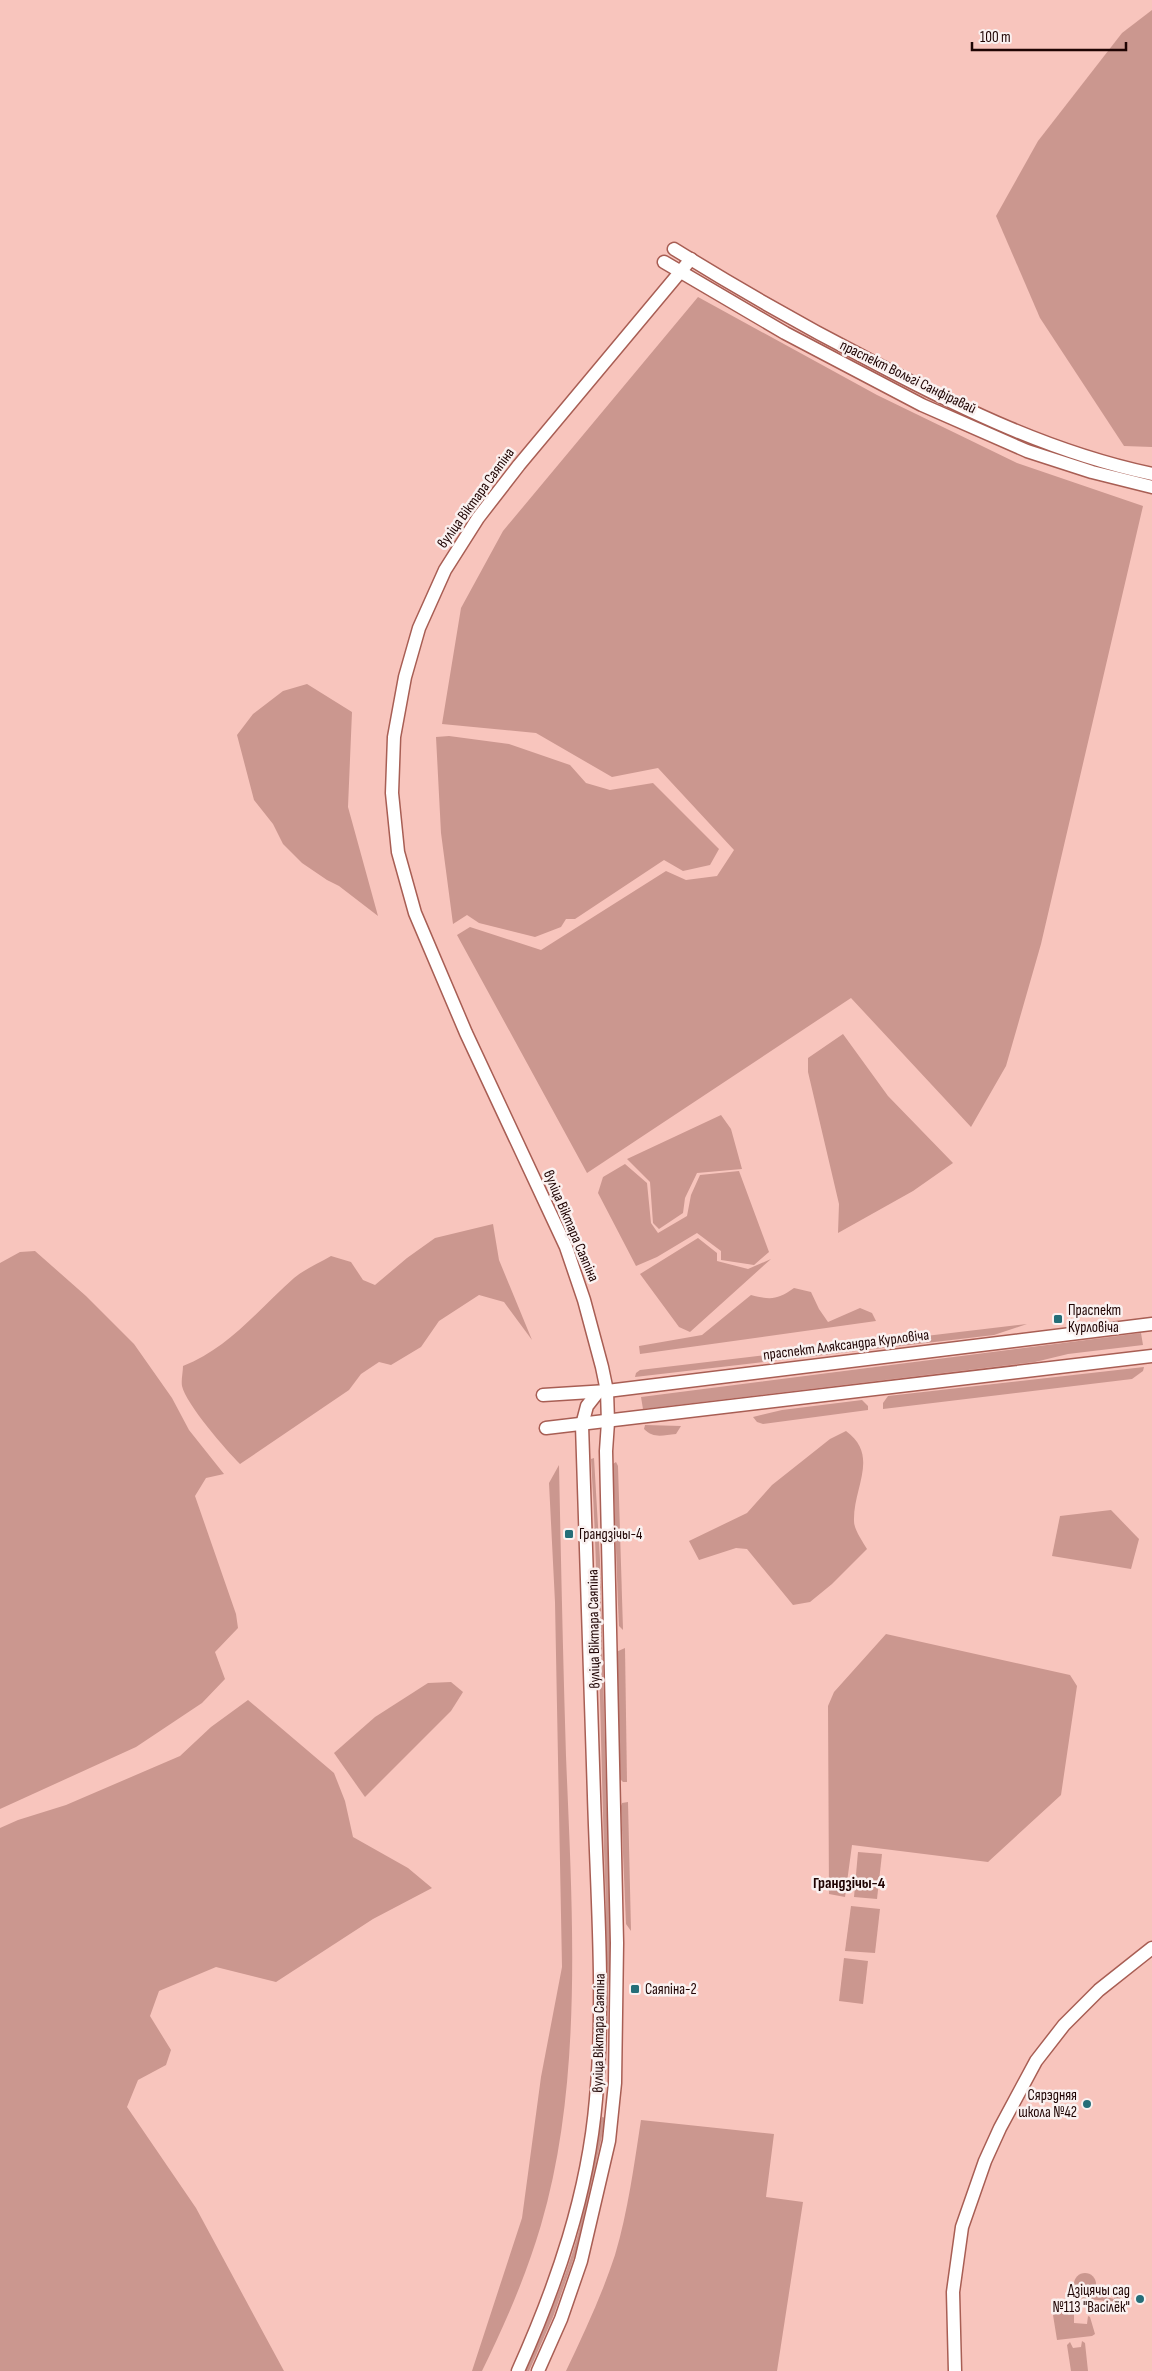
<svg xmlns="http://www.w3.org/2000/svg" width="1152" height="2371" font-family="'Sofia Sans Condensed',sans-serif">
  <style>
    .green { fill: #cb978f }
    .lines { fill: none; stroke-linecap: round; stroke-linejoin: round }
    .minor-casing { stroke: #a85e54; stroke-width: 15 }
    .minor { stroke: #fff; stroke-width: 12 }
    .poi-dot { fill: #256e78; stroke: #faf1f0; stroke-width: 2 }
    .labels { text-anchor: middle; dominant-baseline: central; stroke-width: 5; stroke-linejoin: round; paint-order: stroke }
    .street-label { font-size: 15px; fill: #1f0403; stroke: #faf1f0 }
    .poi-label { font-size: 15px; fill: #1f0403; stroke: #faf1f0; text-anchor: start }
    .neighbourhood-label { font-size: 16px; font-weight: bold; fill: #1f0403; stroke: #faf1f0 }
  </style>
  <rect width="100%" height="100%" fill="#f8c5bd"/>
  <g class="green">
    <path d="M1152,10V447L1124,446L1040,318L996,216L1038,141L1122,33Z"/>
    <path d="M698,297L877,395L1017,463L1143,506L1041,944L1006,1066L971,1127L851,998L587,1173L457,935L470,927L541,950L666,871L686,880L717,876L734,850L658,768L612,777L536,733L442,724L461,608L503,531Z"/>
    <path d="M307,684L352,712L348,807L378,916L339,886L327,880L302,863L283,844L273,824L254,800L237,735L253,714L283,691Z"/>
    <path d="M449,736L509,744L570,765L586,783L610,790L653,783L719,849L710,865L683,871L664,860L575,919H566L561,927L535,937L479,923L467,915L453,924L441,833L436,737Z"/>
    <path d="M843,1034L888,1096L953,1163L913,1191L838,1233L839,1204L808,1072V1058Z"/>
    <path d="M721,1115L731,1129L742,1169L697,1173L685,1198L683,1213L659,1229L653,1223L650,1182L627,1159Z"/>
    <path d="M625,1164L647,1183L651,1223L658,1233L687,1216L691,1195L700,1175L739,1171L769,1252L754,1265L721,1260V1251L697,1233L657,1257L636,1266L598,1193L603,1177Z"/>
    <path d="M493,1224L499,1260L532,1340L504,1302L479,1295L439,1321L421,1347L391,1365L379,1362L361,1374L349,1390L240,1464C226,1450 186,1404 182,1386C181,1380 183,1372 183,1366C228,1349 259,1309 294,1278C305,1269 319,1263 331,1256L351,1262L363,1280L375,1285L407,1258L435,1238Z"/>
    <path d="M698,1238L717,1253V1261L748,1269L771,1259L690,1332L679,1327L640,1274Z"/>
    <path d="M35,1251L86,1296L134,1344L172,1398L189,1430L224,1474L206,1478L195,1496L236,1614L238,1628L215,1652L225,1679L202,1703L136,1747L0,1809V1263L20,1252Z"/>
    <path d="M794,1288L811,1292L819,1309L828,1322L860,1308L872,1313L876,1321L640,1354L639,1346L702,1335L751,1295C771,1300 777,1300 794,1288Z"/>
    <path d="M1027,1324L994,1335L635,1377L636,1373L640,1370Z"/>
    <path d="M1141,1333L1143,1345L1068,1354L1035,1362L643,1409L641,1397Z"/>
    <path d="M1144,1367L1143,1371L1132,1379L883,1409V1403L888,1396Z"/>
    <path d="M862,1400L868,1406V1410L763,1424L757,1422L753,1417L782,1410Z"/>
    <path d="M645,1425L681,1426L676,1434C663,1435 654,1439 644,1429Z"/>
    <path d="M846,1431C880,1456 853,1487 854,1521C854,1530 863,1542 867,1549L832,1584L810,1602L793,1605L747,1549L736,1548L699,1560L689,1541L747,1513L772,1485L830,1439Z"/>
    <path d="M594,1458L600,1560L612,1998C606,1991 606,1920 606,1905C600,1757 600,1608 591,1459Z"/>
    <path d="M616,1462L618,1466L623,1630L619,1626L618,1605L613,1464Z"/>
    <path d="M559,1465C561,1562 563,1659 566,1756C572,1907 584,2079 541,2225C526,2276 505,2324 482,2371H472L522,2218L541,2077L562,1967L555,1602L549,1483Z"/>
    <path d="M1111,1510L1139,1539L1131,1569L1052,1556L1060,1516Z"/>
    <path d="M886,1634L1070,1675L1077,1686L1061,1795L988,1862L852,1845L845,1897L829,1894L828,1706L834,1692Z"/>
    <path d="M625,1648L627,1782H623L620,1779L618,1763L616,1652Z"/>
    <path d="M451,1682L463,1692L451,1711L365,1797L334,1753L375,1717L428,1683Z"/>
    <path d="M248,1700L334,1773L345,1801L353,1837L408,1868L432,1888L373,1919L276,1982L216,1967L159,1991L150,2016L171,2050L166,2065L138,2080L127,2107L196,2208L284,2371H0V1828L18,1820L66,1805L180,1756L211,1727Z"/>
    <path d="M628,1802L631,1931L626,1924L621,1806L622,1803Z"/>
    <path d="M858,1852L882,1854L877,1899L854,1897Z"/>
    <path d="M851,1906L880,1909L875,1953L845,1951Z"/>
    <path d="M844,1958L868,1961L863,2004L839,2001Z"/>
    <path d="M602,2117L606,2118L576,2252L553,2317L529,2371H525C542,2332 560,2292 573,2251C587,2207 592,2161 602,2117Z"/>
    <path d="M641,2120L774,2134L766,2197L803,2202L777,2371H566C584,2333 602,2295 615,2255C628,2211 634,2165 641,2120Z"/>
    <circle cx="1085" cy="2284" r="11"/>
    <path d="M1098,2287L1108,2290L1104,2291L1103,2296L1114,2299L1115,2293L1111,2292V2290L1125,2294L1116,2302L1070,2297L1075,2293L1081,2297H1089Z"/>
    <path d="M1057,2312L1074,2314V2323L1087,2324L1088,2316L1090,2317L1095,2334L1092,2336L1057,2340L1053,2315Z"/>
    <path d="M1082,2341L1085,2343L1088,2371H1071L1067,2345L1070,2342L1073,2348L1081,2347Z"/>
  </g>
  <g class="lines">
    <g class="minor-casing">
      <g id="minor">
        <path d="M674,249C740,290 807,328 875,363C964,410 1053,453 1152,474"/>
        <path d="M664,262L785,333L922,405L1027,451L1092,472L1152,487"/>
        <path d="M543,1395L607,1391L1152,1324"/>
        <path d="M546,1428L1152,1356"/>
        <path d="M518,2371C557,2284 588,2194 596,2099C605,1999 597,1896 594,1796C590,1672 585,1548 582,1425L587,1406L598,1392"/>
        <path d="M538,2371L561,2319L581,2261L609,2141L615,2083L617,1943L606,1451L608,1422L607,1391L602,1367L584,1300L566,1247L466,1033L415,913L398,852L392,793L394,737L405,677L419,628L445,570L478,518L519,465L691,259"/>
        <path d="M955,2371L953,2292L962,2227L985,2161L1000,2128L1036,2061L1064,2025L1099,1990L1152,1948"/>
      </g>
    </g>
    <use href="#minor" class="minor"/>
  </g>
  <g class="poi-dot">
    <rect x="1053" y="1314" width="10" height="10" rx="2.5"/>
    <rect x="564" y="1529" width="10" height="10" rx="2.5"/>
    <rect x="630" y="1984" width="10" height="10" rx="2.5"/>
    <circle cx="1087" cy="2104" r="5"/>
    <circle cx="1140" cy="2299" r="5"/>
  </g>
  <g class="labels">
    <g class="street-label">
      <text transform="translate(908 377) rotate(26)">праспект Вольгі Санфіравай</text>
      <text transform="translate(476 498) rotate(-54)">вуліца Віктара Саяпіна</text>
      <text transform="translate(571 1226) rotate(67)">вуліца Віктара Саяпіна</text>
      <text transform="translate(846 1345) rotate(-7)">праспект Аляксандра Курловіча</text>
      <text transform="translate(594 1629) rotate(-91)">вуліца Віктара Саяпіна</text>
      <text transform="translate(599 2033) rotate(-89)">вуліца Віктара Саяпіна</text>
    </g>
    <g class="poi-label">
      <text x="1068" y="1310">Праспект<tspan x="1068" dy="17">Курловіча</tspan></text>
      <text x="579" y="1534">Грандзічы-4</text>
      <text x="645" y="1989">Саяпіна-2</text>
      <text x="1077" y="2095" text-anchor="end">Сярэдняя<tspan x="1077" dy="17">школа №42</tspan></text>
      <text x="1130" y="2290" text-anchor="end">Дзіцячы сад<tspan x="1130" dy="17">№113 "Васілёк"</tspan></text>
    </g>
    <g class="neighbourhood-label">
      <text x="849" y="1883">Грандзічы-4</text>
    </g>
  </g>
  <path d="M972 42v8h154v-8" fill="none" stroke="#1f0403" stroke-width="2.5"/>
  <text x="980" y="42" font-size="15" fill="#1f0403" stroke="#faf1f0" stroke-width="4" paint-order="stroke">100 m</text>
</svg>
